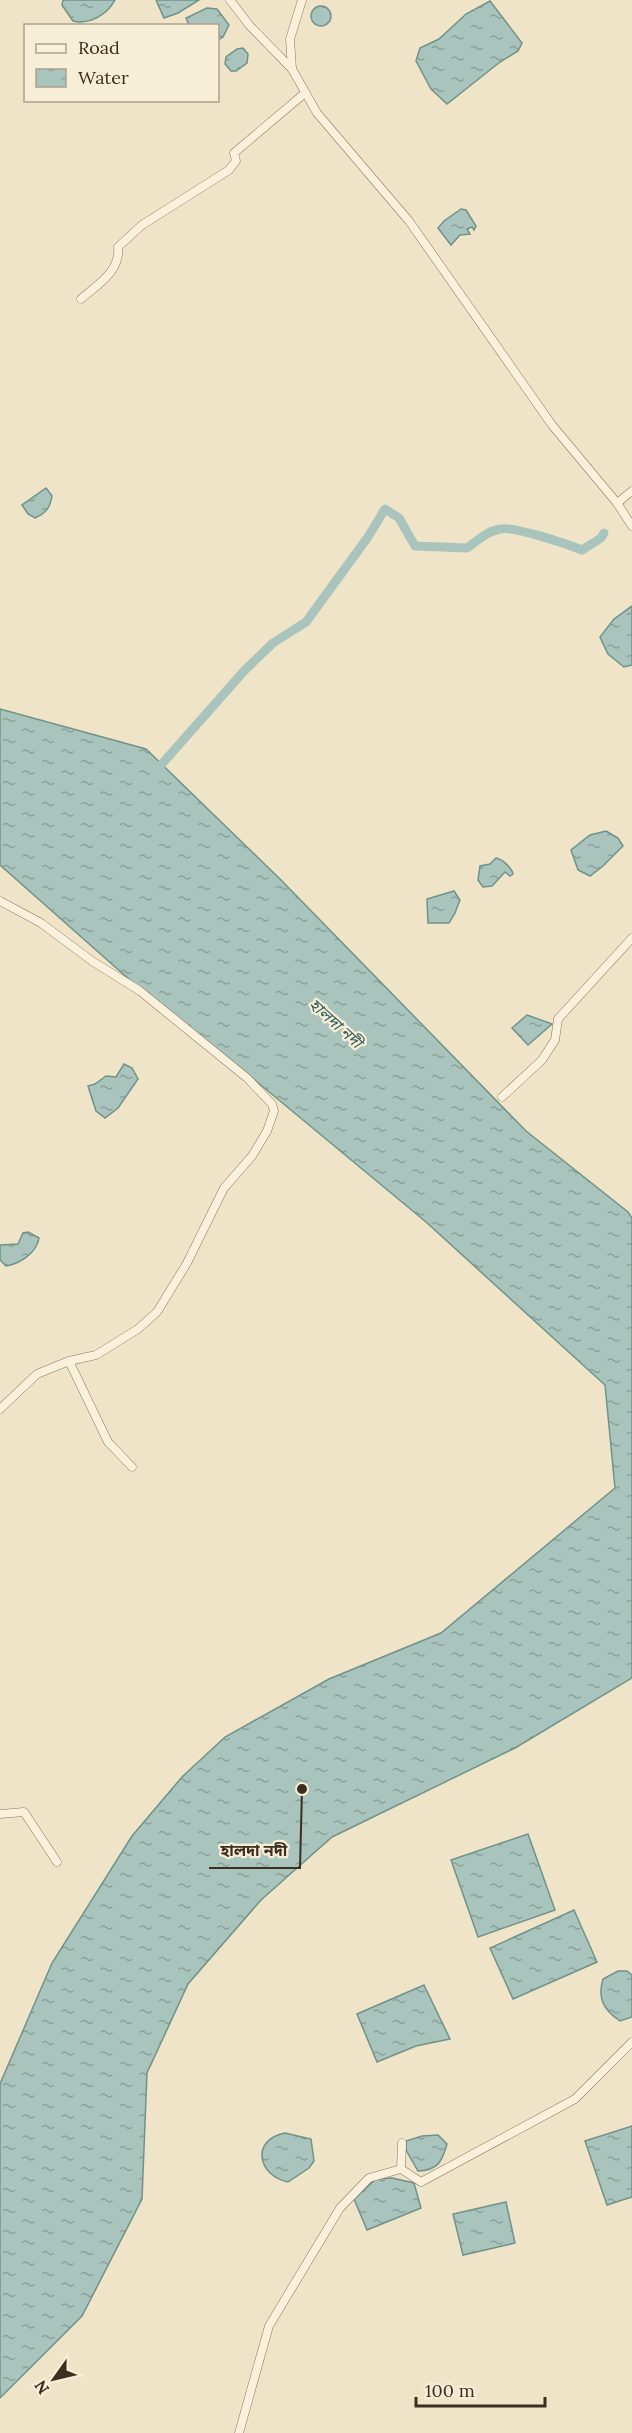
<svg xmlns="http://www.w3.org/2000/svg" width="632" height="2433" font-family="Lora,'Noto Sans Bengali',serif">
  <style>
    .water { fill: url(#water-ripples); stroke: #6f938a; stroke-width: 1.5 }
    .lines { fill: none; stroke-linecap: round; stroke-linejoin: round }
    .canal { stroke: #a9c4bc; stroke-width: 9 }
    .minor-casing { stroke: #8d765c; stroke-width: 9 }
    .minor { stroke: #faf1dc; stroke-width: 8 }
    .labels { text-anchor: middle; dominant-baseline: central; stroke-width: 4.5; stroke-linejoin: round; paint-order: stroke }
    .water-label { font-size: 16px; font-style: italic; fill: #2f5d5a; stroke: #f7eed8 }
    .leader { fill: none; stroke: #3d2e20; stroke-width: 2 }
    .callout-dot { fill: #3d2e20; stroke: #f7eed8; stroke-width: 2 }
    .callout-label { font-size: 16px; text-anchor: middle; font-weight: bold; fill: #3d2e20; stroke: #f7eed8; stroke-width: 4.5; stroke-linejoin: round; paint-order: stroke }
  </style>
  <defs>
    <pattern id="water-ripples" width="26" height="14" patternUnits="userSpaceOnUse" patternTransform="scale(1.5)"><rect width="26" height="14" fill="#a9c4bc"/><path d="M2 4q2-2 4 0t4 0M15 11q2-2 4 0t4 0" fill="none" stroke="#8ba098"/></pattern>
  </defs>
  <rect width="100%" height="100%" fill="#f0e4c8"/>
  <g class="water">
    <path d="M63,0H115C107,15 89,25 73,21L62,5Z"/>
    <path d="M156,0H199L178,13L164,18Z"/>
    <path d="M490,1L522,43L518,51L500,62L447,104L431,89L416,61L420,48L439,39L466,14Z"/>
    <circle cx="321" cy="16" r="10"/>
    <path d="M207,8L217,9L229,25L223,37L218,40V26L189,25L186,18Z"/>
    <path d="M243,48L248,54L247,63L236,71H231L225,64L226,57L237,49Z"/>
    <path d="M461,209L466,210L476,226L474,230L472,227L467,229L470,234L460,235L451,245L438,228L444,221Z"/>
    <path d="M46,488L52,496C50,508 46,513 35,518L28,514L22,505Z"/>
    <path d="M632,606V665L624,667L608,654L600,637L614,619Z"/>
    <path d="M0,709L146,749L280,879L526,1131L628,1212L632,1218V1678L515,1748L332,1837L261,1900L188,1984L147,2073L142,2199L82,2316L0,2398V2084L52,1963L132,1836L182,1777L225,1737L329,1679L441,1633L615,1488L605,1385L426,1222L221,1052L140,989L0,865Z"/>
    <path d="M606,831L618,838L623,846L603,866L590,876L578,870L571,850L590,835Z"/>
    <path d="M496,858C502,859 512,868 513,874L510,876L505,872L492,886L483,887L478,880L480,866L490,864Z"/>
    <path d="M454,891L460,900L455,913L449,923H428L427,899Z"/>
    <path d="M527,1015L552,1024L528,1045L512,1028Z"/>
    <path d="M124,1064L132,1068L138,1079L118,1108L105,1118L96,1111L88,1086L95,1084L106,1076L116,1077Z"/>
    <path d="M28,1232L39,1238C37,1253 19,1264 6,1266L0,1260V1245L18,1244L23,1233Z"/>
    <path d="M528,1834L555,1910L478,1937L451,1860Z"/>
    <path d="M574,1910L597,1962L513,1999L490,1948Z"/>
    <path d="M618,1971H627L632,1975V2017L620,2021C604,2010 597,1999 603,1979Z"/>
    <path d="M424,1985L450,2039L416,2046L377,2062L357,2014Z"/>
    <path d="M632,2126V2197L607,2205L585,2141Z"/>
    <path d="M285,2133L311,2139L314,2161L309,2168L288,2182C258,2176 250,2140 285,2133Z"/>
    <path d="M438,2135L447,2144C442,2162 438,2170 418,2171L406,2150V2141L422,2136Z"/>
    <path d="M392,2178L414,2183L421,2208L367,2230L354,2199L376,2179Z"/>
    <path d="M506,2202L515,2243L463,2255L453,2214Z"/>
  </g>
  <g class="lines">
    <path class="canal" d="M154,773L244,671L273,643L306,622L368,537L385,509L399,518L415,546L467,548C477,541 487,531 500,529C514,526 567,544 582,550L601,538L604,533"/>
    <g class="minor-casing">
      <g id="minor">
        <path d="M230,0L250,26L292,69L317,113L409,221L552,425L617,503L632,526"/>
        <path d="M292,69L290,39L302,0"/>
        <path d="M81,299C97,285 121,271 118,247L142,225L229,170L236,161L234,153L305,93"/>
        <path d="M617,503L632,491"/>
        <path d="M0,901L41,923L92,961L140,991L247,1078L272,1104L274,1111L267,1131L252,1156L224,1188L187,1263L157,1312L138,1329L96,1355L69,1361L37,1374L0,1409"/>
        <path d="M502,1097L542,1060L555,1040L558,1019L632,938"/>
        <path d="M69,1361L108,1442L132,1467"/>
        <path d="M0,1814L24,1812L57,1862"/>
        <path d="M401,2169L402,2143"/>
        <path d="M239,2433L269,2326L340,2208L369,2178L401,2169L421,2182L575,2099L632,2042"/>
      </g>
    </g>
    <use href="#minor" class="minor"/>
  </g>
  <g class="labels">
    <g class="water-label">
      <text transform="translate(336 1023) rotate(42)">হালদা নদী</text>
    </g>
  </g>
  <path class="leader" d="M302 1789L300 1868H209"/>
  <circle class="callout-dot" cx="302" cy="1789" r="6"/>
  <g class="callout-label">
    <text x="254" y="1856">হালদা নদী</text>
  </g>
  <rect x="24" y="24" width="195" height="78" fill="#f7eed8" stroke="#ada18e" stroke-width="1.5"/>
  <rect x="36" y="44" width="30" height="9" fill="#faf1dc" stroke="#ada18e" stroke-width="1.5"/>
  <text x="78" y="54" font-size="18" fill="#3d2e20">Road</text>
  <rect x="36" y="69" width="30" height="18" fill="url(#water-ripples)" stroke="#ada18e" stroke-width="1.5"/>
  <text x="78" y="84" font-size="18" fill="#3d2e20">Water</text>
  <g transform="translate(54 2379) rotate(236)" stroke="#f7eed8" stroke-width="4.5" paint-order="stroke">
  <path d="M0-4.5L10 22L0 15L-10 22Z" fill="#3d2e20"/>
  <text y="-9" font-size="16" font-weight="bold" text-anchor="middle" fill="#3d2e20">N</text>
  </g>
  <path d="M416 2397v9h129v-9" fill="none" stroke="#3d2e20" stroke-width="3"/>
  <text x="425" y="2397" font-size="18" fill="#3d2e20" stroke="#f7eed8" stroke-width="4.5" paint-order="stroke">100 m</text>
</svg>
